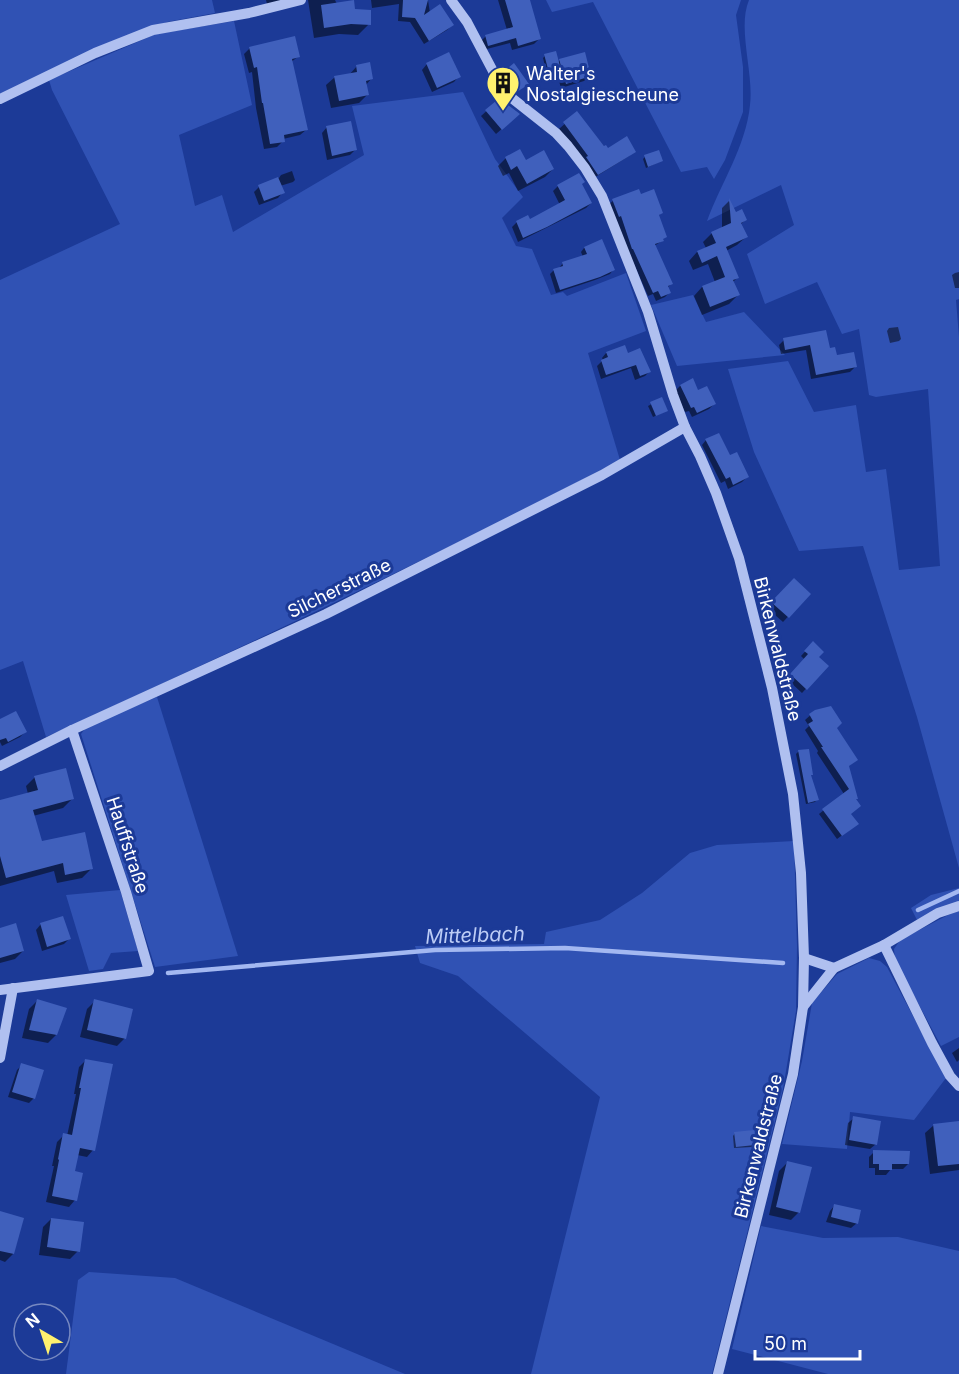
<svg xmlns="http://www.w3.org/2000/svg" width="959" height="1374" font-family="Inter,sans-serif">
  <style>
    .green { fill: #3052b4 }
    .shadow { fill: #0007 }
    .lines { fill: none; stroke-linecap: round; stroke-linejoin: round }
    .stream { stroke: #a3b8f1; stroke-width: 4.5 }
    .building { fill: #4060bc }
    .minor { stroke: #b0c0f0; stroke-width: 10 }
    .labels { text-anchor: middle; dominant-baseline: central; stroke-width: 6; stroke-linejoin: round; paint-order: stroke }
    .poi-label { font-size: 18px; fill: #fff; stroke: #1c3a97; text-anchor: start }
    .street-label { font-size: 18px; fill: #fff; stroke: #1c3a97 }
    .water-label { font-size: 20px; font-style: italic; fill: #bcccf6; stroke: #1c3a97 }
  </style>
  <rect width="100%" height="100%" fill="#1c3a97"/>
  <g class="green">
    <path d="M0,0H212L215,13L167,22L103,45L0,94Z"/>
    <path d="M546,0H741L736,15L743,67V112L725,160L714,179L707,167L681,172L593,2L552,12Z"/>
    <path d="M749,0H959V299L956,300L959,337V868L917,717L863,546L799,551L754,452L728,369L788,361L814,412L856,405L866,472L886,469L899,570L940,566L928,389L876,397L869,395L859,329L842,334L817,282L765,304L747,254L794,225L781,185L707,221C721,183 746,146 750,105C754,73 737,28 749,0Z"/>
    <path d="M234,21L252,105L179,135L195,206L222,195L233,232L364,155L352,106L463,92L495,159L523,197L502,218L516,246L532,249L551,295L563,292L567,296L626,273L646,331L588,353L620,460C432,558 239,649 46,737L23,661L0,670V280L120,224L52,90L49,80L156,34Z"/>
    <path d="M693,295L706,322L744,312L785,355L677,366L651,305Z"/>
    <path d="M157,697L238,956L155,967L81,734L87,726Z"/>
    <path d="M794,841L797,946L796,1011L783,1089L712,1374H531L600,1097L458,976L420,963L415,946L544,944L546,932L600,920L642,893L690,853L717,845Z"/>
    <path d="M959,888V902L917,920L911,908L931,895Z"/>
    <path d="M120,890L138,951L111,953L103,969L89,971L66,895Z"/>
    <path d="M959,911V1037L941,1046L895,960L894,949L900,940L948,915Z"/>
    <path d="M869,958L880,961L887,967L946,1078L914,1120L850,1112L847,1149L782,1144L802,1061L812,1003L837,974Z"/>
    <path d="M761,1226L823,1238L898,1237L959,1251V1374H828L732,1349Z"/>
    <path d="M89,1272L175,1278L405,1374H66L78,1280Z"/>
  </g>
  <g class="shadow">
    <path d="M266,0H301L268,8Z"/>
    <path d="M308,0H335L337,4L354,11L369,24L358,35L339,34L314,38Z"/>
    <path d="M371,0H428L430,13L452,25L447,30L424,44L410,22L398,21L399,4L372,8Z"/>
    <path d="M498,0H529L539,39L534,44L512,50L510,43L483,50L480,42L486,36L507,30Z"/>
    <path d="M250,48L299,56L291,62L306,130L300,135L283,139V141L277,147L264,149L256,108L252,72L249,73L244,54Z"/>
    <path d="M448,54L459,76L454,82L432,92L422,70L427,64Z"/>
    <path d="M545,56L557,63L560,60L589,76L584,81L561,88L555,67L546,70L543,58Z"/>
    <path d="M514,65L522,88L512,96L498,78Z"/>
    <path d="M357,66L371,79L366,85L368,94L359,103L331,108L326,85L335,77L349,75Z"/>
    <path d="M501,98L513,119L496,134L481,116Z"/>
    <path d="M577,113L607,150L634,151L629,156L592,179L559,129Z"/>
    <path d="M327,127L355,150L350,155L327,160L322,133Z"/>
    <path d="M645,157L661,161L646,168L643,159Z"/>
    <path d="M506,158L525,163L553,169L545,177L518,191L509,173L503,176L498,166Z"/>
    <path d="M292,171L295,180L293,182L280,186L283,192L278,198L259,205L254,192L259,187L279,178L281,175Z"/>
    <path d="M581,184L591,203L586,208L518,242L512,227L517,222L529,221L560,205L553,191L558,186Z"/>
    <path d="M640,196L661,213L658,216L662,241L654,246L671,284L667,288L669,293L665,297L656,301L653,294L648,296L608,205L613,201Z"/>
    <path d="M729,201L736,214L745,220L740,225L746,237L737,245L726,251L737,278L733,282L738,295L729,304L702,315L694,296L702,287L715,282L708,264L693,270L689,261L697,252L706,248L703,242L712,233L722,228V208Z"/>
    <path d="M601,241L613,270L610,274L595,280L556,293L550,274L554,270L559,268L563,263L583,257L581,252L584,248Z"/>
    <path d="M959,272V288H955L952,275L955,273Z"/>
    <path d="M898,327L901,339L899,341L890,343L887,331L889,328Z"/>
    <path d="M825,332L829,350L836,357L855,367L850,372L811,379L806,350L781,354L779,345L784,340Z"/>
    <path d="M624,347L627,355L649,372L645,376L635,380L631,368L601,379L597,366L603,360L602,358L606,353Z"/>
    <path d="M692,380L697,392L714,404L709,409L692,417L689,411L685,412L675,391L680,386Z"/>
    <path d="M661,399L666,411L653,417L648,406Z"/>
    <path d="M706,440L729,457L747,477L742,482L728,489L725,481L721,483L702,445Z"/>
    <path d="M794,580L809,594L783,622L767,608Z"/>
    <path d="M813,643L817,657L827,666L802,693L787,679L805,660L801,656Z"/>
    <path d="M815,711L835,728L856,760L847,767L855,800L850,814L852,828L837,839L819,814L844,794L817,753L818,751L805,730L809,726L805,720Z"/>
    <path d="M0,720L25,732L20,737L2,746L0,742Z"/>
    <path d="M808,750L810,776L817,799L815,802L806,804L796,754L798,752Z"/>
    <path d="M35,777L72,799L63,808L33,816L41,842L91,869L82,878L57,883L54,871L0,886V801L28,794L26,786Z"/>
    <path d="M41,924L69,939L64,944L42,951L36,930Z"/>
    <path d="M0,930L23,951L15,959L0,963Z"/>
    <path d="M37,1001L56,1035L48,1043L22,1038L29,1009Z"/>
    <path d="M95,1001L125,1038L117,1046L80,1037L87,1009Z"/>
    <path d="M959,1048V1060L957,1062L952,1053Z"/>
    <path d="M86,1060L93,1150L87,1157L77,1155L73,1173L75,1200L69,1207L46,1202L54,1166H52L57,1142L64,1135L67,1136L76,1094H74L79,1067Z"/>
    <path d="M22,1065L34,1098L29,1103L8,1097L17,1070Z"/>
    <path d="M854,1118L876,1144L870,1149L845,1145L848,1123Z"/>
    <path d="M959,1122V1170L930,1174L925,1133L934,1125Z"/>
    <path d="M735,1133L754,1145L752,1147L734,1148L733,1136Z"/>
    <path d="M874,1152L908,1164L903,1169H891L886,1175H875V1168H869V1157Z"/>
    <path d="M788,1162L799,1212L791,1220L769,1215L779,1171Z"/>
    <path d="M835,1205L857,1223L851,1228L826,1222L830,1211Z"/>
    <path d="M0,1213L13,1254L5,1262L0,1260Z"/>
    <path d="M51,1219L78,1251L70,1259L39,1255L43,1227Z"/>
  </g>
  <g class="lines">
    <g class="stream">
      <path d="M918,910L959,891"/>
      <path d="M168,973L435,950L565,948L783,963"/>
    </g>
  </g>
  <g class="building">
    <path d="M354,0L355,9L371,10V25L351,24L324,28L321,5Z"/>
    <path d="M403,0H428L424,15L440,4L454,25L429,41L415,18L402,17Z"/>
    <path d="M505,0H530L541,39L518,46L516,38L488,46L485,35L513,27Z"/>
    <path d="M295,36L300,57L292,59L308,130L284,135L285,142L270,144L263,103H262L257,67L254,68L249,47Z"/>
    <path d="M556,51L560,66L548,69L544,54Z"/>
    <path d="M449,52L461,77L437,88L426,63Z"/>
    <path d="M585,52L591,76L566,84L559,59Z"/>
    <path d="M370,62L373,79L366,81L369,95L339,101L334,76L357,72L356,65Z"/>
    <path d="M514,63L529,84L517,92L503,72Z"/>
    <path d="M502,96L508,105L520,114L502,130L485,110Z"/>
    <path d="M577,111L604,146L606,145L608,148L627,136L636,152L598,175L586,157L588,156L563,122Z"/>
    <path d="M351,121L357,150L332,156L326,126Z"/>
    <path d="M520,149L526,160L544,150L554,169L527,184L517,166L511,170L505,157Z"/>
    <path d="M659,150L663,161L648,167L644,155Z"/>
    <path d="M579,173L585,182L582,184L592,203L547,227L523,238L516,221L528,215L530,219L565,200L557,185Z"/>
    <path d="M278,177L285,193L264,201L258,185Z"/>
    <path d="M639,189L641,194L654,189L663,213L659,215L667,237L663,239L664,241L655,244L673,284L668,286L671,293L661,297L658,291L653,293L633,249H632L621,216L619,217L612,199Z"/>
    <path d="M729,198L736,212L742,209L747,220L741,223L748,237L726,247L739,278L733,280L740,295L710,307L702,286L725,277L717,256L702,263L697,251L716,243L711,232L731,223Z"/>
    <path d="M602,239L615,270L600,277L560,290L553,269L563,266L562,262L587,254L584,247Z"/>
    <path d="M826,330L830,348L835,347L837,355L854,352L857,367L816,375L810,345L785,350L783,338Z"/>
    <path d="M625,345L628,353L640,348L651,372L640,376L636,365L606,375L601,360L608,357L606,352Z"/>
    <path d="M693,378L698,390L707,386L716,404L697,413L694,407L691,408L680,385Z"/>
    <path d="M662,397L668,411L656,416L650,402Z"/>
    <path d="M719,433L730,455L737,452L749,477L733,485L730,477L726,479L705,439Z"/>
    <path d="M794,578L811,594L789,618L771,602Z"/>
    <path d="M813,641L824,652L819,657L829,666L807,690L790,674L808,654L804,651Z"/>
    <path d="M831,706L842,723L837,728L858,760L849,766L858,799H856L861,806L851,814L859,824L842,836L822,809L849,789L821,747H823L808,724L813,721L809,714L815,710Z"/>
    <path d="M16,711L27,732L8,742L6,738L0,740V719Z"/>
    <path d="M809,749L813,775H811L819,800L808,803L798,750Z"/>
    <path d="M66,768L74,799L33,810L42,841L85,832L93,869L65,875L63,863L6,878L0,856V800L38,790L34,776Z"/>
    <path d="M63,916L71,939L47,947L40,923Z"/>
    <path d="M16,923L24,951L0,958V928Z"/>
    <path d="M37,999L67,1008L57,1035L29,1030Z"/>
    <path d="M94,999L133,1009L126,1039L87,1030Z"/>
    <path d="M85,1059L113,1064L95,1151L80,1148L75,1171L83,1173L77,1201L52,1196L59,1160L58,1159L63,1133L72,1135L81,1088H79Z"/>
    <path d="M21,1063L44,1070L35,1099L12,1092Z"/>
    <path d="M853,1116L881,1121L877,1145L849,1140Z"/>
    <path d="M959,1121V1164L938,1166L933,1124Z"/>
    <path d="M754,1130L755,1145L736,1147L734,1132Z"/>
    <path d="M873,1150L910,1151L909,1164H892V1170H879V1164H873Z"/>
    <path d="M787,1161L812,1167L800,1213L776,1207Z"/>
    <path d="M834,1204L861,1210L858,1224L831,1217Z"/>
    <path d="M0,1211L24,1218L14,1254L0,1251Z"/>
    <path d="M51,1218L84,1222L80,1252L47,1247Z"/>
  </g>
  <g class="lines">
    <g class="minor">
      <path d="M451,0L467,22L494,73L513,99L556,133L568,146L585,168L602,196L648,312L673,395L685,427L700,456L716,493L739,558L772,688L793,794L801,873L804,958L803,1007L793,1074L718,1374"/>
      <path d="M0,99L95,53L153,30L249,13L301,0"/>
      <path d="M0,766L72,730L326,614L602,475L685,427"/>
      <path d="M884,945L932,1043L950,1076L959,1086"/>
      <path d="M804,958L834,968"/>
      <path d="M0,990L149,971L126,892L72,730"/>
      <path d="M803,1007L834,968L884,945L938,913L959,906"/>
      <path d="M0,1058L13,988"/>
    </g>
  </g>
  <defs>
    <g id="building-pin" transform="scale(1.725)"><path d="M0 17L-7.5 6A9.5 9.5 0 1 1 7.5 6Z" fill="#fff16e" stroke="#1c3a97"/><path d="M-4-6H4V6H1V3H-1V6H-4ZM-2.5-4.3h1.7v1.8h-1.7ZM.8-4.3h1.7v1.8H.8ZM-2.5-1h1.7V.8h-1.7ZM.8-1h1.7V.8H.8Z" fill="#111"/></g>
  </defs>
  <g fill-rule="evenodd">
    <use href="#building-pin" x="503" y="83"/>
  </g>
  <g class="labels">
    <g class="poi-label">
      <text x="526" y="73">Walter's<tspan x="526" dy="21">Nostalgiescheune</tspan></text>
    </g>
    <g class="street-label">
      <text transform="translate(339 588) rotate(-26)">Silcherstraße</text>
      <text transform="translate(778 649) rotate(76)">Birkenwaldstraße</text>
      <text transform="translate(128 845) rotate(72)">Hauffstraße</text>
      <text transform="translate(758 1146) rotate(-76)">Birkenwaldstraße</text>
    </g>
    <g class="water-label">
      <text transform="translate(475 935) rotate(-2)">Mittelbach</text>
    </g>
  </g>
  <g transform="translate(42 1332) rotate(321)"><circle r="28" fill="#1c3a97" stroke="#7789c1" stroke-width="1.5"/>
  <path d="M0-4.5L10 22L0 15L-10 22Z" fill="#fff16e"/>
  <text y="-9" font-size="16" font-weight="bold" text-anchor="middle" fill="#ffffff">N</text>
  </g>
  <path d="M755 1350v9h105v-9" fill="none" stroke="#ffffff" stroke-width="3"/>
  <text x="764" y="1350" font-size="18" fill="#ffffff" stroke="#1c3a97" stroke-width="4.5" paint-order="stroke">50 m</text>
</svg>
